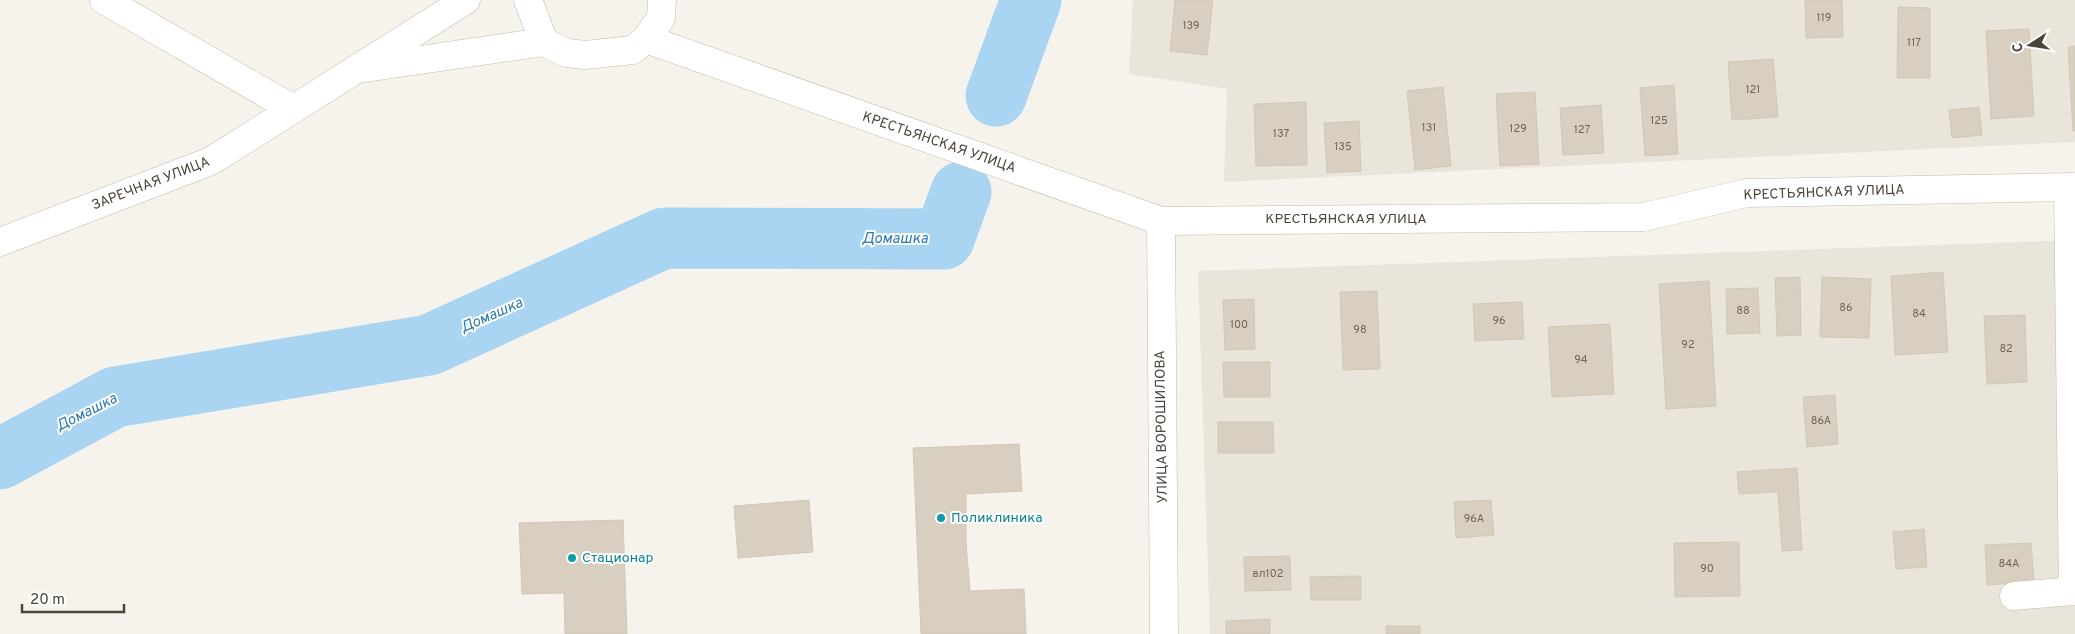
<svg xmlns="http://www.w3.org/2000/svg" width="2075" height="634" font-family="Overpass,sans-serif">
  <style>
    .residential { fill: #eae5da }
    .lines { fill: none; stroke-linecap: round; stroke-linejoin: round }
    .river { stroke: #a9d4f2; stroke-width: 61 }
    .building { fill: #d8cfc1; stroke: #d3c7b4 }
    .minor-casing { stroke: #c2bbae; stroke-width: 29 }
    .minor { stroke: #fff; stroke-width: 28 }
    .culture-dot { fill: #0f9aa8; stroke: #fff; stroke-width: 2 }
    .labels { text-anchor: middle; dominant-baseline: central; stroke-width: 4; stroke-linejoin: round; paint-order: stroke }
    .number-label { font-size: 11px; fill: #6e675b }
    .street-label { font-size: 14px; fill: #4b4439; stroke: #fff }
    .culture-label { font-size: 14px; fill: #0d838f; stroke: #fff; text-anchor: start }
    .water-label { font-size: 15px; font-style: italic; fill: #2e7ab2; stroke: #fff }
  </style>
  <rect width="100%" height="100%" fill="#f6f3ec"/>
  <g class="residential">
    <path d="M1133,0H2075V142L1224,182L1227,89L1129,74Z"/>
    <path d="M2075,240V634H1210L1198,271Z"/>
  </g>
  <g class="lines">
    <g class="river">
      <path d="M996,96L1031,0"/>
      <path d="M0,459L115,397L429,345L664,238L944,239L961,192"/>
    </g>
  </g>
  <g class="building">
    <path d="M1175,0H1213L1207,55L1170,51Z"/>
    <path d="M1805,0H1842L1843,37L1806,38Z"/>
    <path d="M1898,7L1930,8V78H1897Z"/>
    <path d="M2029,29L2034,116L1991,119L1986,31Z"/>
    <path d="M2075,46V131H2073L2068,47Z"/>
    <path d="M1773,59L1778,117L1732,120L1728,62Z"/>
    <path d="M1674,85L1678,154L1645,156L1640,88Z"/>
    <path d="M1443,87L1451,166L1415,170L1407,91Z"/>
    <path d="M1535,92L1539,164L1500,166L1496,94Z"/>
    <path d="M1306,102L1307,165L1256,166L1254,104Z"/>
    <path d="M1601,105L1604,153L1563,155L1560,108Z"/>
    <path d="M1979,107L1982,135L1952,138L1949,110Z"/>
    <path d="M1359,121L1361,171L1327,173L1324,123Z"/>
    <path d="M1943,272L1948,352L1895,355L1891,276Z"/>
    <path d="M1800,277L1801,335L1777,336L1775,278Z"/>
    <path d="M1822,277L1871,279L1869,338L1820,337Z"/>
    <path d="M1709,281L1716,406L1666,409L1659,284Z"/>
    <path d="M1758,288L1760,333L1727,334L1726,289Z"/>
    <path d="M1377,291L1380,369L1343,370L1340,292Z"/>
    <path d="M1254,299L1255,349L1225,350L1223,300Z"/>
    <path d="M1522,302L1524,339L1475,341L1473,304Z"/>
    <path d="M2025,315L2027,382L1987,384L1984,316Z"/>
    <path d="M1610,324L1614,394L1552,397L1548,327Z"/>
    <path d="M1223,362H1270V397H1224Z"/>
    <path d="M1835,395L1838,444L1807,447L1803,397Z"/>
    <path d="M1218,422H1273L1274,453H1218Z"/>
    <path d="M1019,444L1022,491L966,494V543L970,591L1024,589L1026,634H921L913,448Z"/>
    <path d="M1797,468L1802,550L1782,551L1778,492L1739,494L1737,472Z"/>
    <path d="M809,500L813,552L738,558L734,506Z"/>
    <path d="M1491,500L1494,535L1456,538L1454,502Z"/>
    <path d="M623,520L627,634H565L564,593L522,594L519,523Z"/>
    <path d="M1924,529L1927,567L1896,569L1893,532Z"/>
    <path d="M1739,542L1740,596L1675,597L1674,543Z"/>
    <path d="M2031,543L2034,582L1987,585L1985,545Z"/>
    <path d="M1290,556L1291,590L1245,591L1244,557Z"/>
    <path d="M1361,576V600H1311L1310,577Z"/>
    <path d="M1270,619V634H1226V621Z"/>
    <rect x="1386" y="626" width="34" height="8"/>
  </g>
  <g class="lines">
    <g class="minor-casing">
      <g id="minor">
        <path d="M104,0L293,109"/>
        <path d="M528,0L544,42L567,53L585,55L633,50L646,39L661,18L662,0"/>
        <path d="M646,39L1161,221L1644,217L1747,193L2075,187"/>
        <path d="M365,68L544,42"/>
        <path d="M1161,221L1164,634"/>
        <path d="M0,242L211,161L466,0"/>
        <path d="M2014,596L2073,591L2068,187"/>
      </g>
    </g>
    <use href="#minor" class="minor"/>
  </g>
  <g class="culture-dot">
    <circle cx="941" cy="518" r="5"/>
    <circle cx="572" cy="558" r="5"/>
  </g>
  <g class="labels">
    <g class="number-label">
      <text x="1824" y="18">119</text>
      <text x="1191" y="26">139</text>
      <text x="1914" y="43">117</text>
      <text x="1753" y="90">121</text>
      <text x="1659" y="121">125</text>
      <text x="1429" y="128">131</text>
      <text x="1518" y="129">129</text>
      <text x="1582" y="130">127</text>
      <text x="1281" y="134">137</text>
      <text x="1343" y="147">135</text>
      <text x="1846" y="308">86</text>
      <text x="1743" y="311">88</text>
      <text x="1919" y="314">84</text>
      <text x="1499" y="321">96</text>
      <text x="1239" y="325">100</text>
      <text x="1360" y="330">98</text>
      <text x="1688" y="345">92</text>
      <text x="2006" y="349">82</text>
      <text x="1581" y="360">94</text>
      <text x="1821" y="421">86А</text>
      <text x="1474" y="519">96А</text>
      <text x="2009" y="564">84А</text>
      <text x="1707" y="569">90</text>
      <text x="1268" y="574">вл102</text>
    </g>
    <g class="street-label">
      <text transform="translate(939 143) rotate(19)">КРЕСТЬЯНСКАЯ УЛИЦА</text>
      <text transform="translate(151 184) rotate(-21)">ЗАРЕЧНАЯ УЛИЦА</text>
      <text transform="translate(1824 193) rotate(-2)">КРЕСТЬЯНСКАЯ УЛИЦА</text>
      <text x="1346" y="219">КРЕСТЬЯНСКАЯ УЛИЦА</text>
      <text transform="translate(1162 427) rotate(-91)">УЛИЦА ВОРОШИЛОВА</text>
    </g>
    <g class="culture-label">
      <text x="951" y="518">Поликлиника</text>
      <text x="582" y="558">Стационар</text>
    </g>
    <g class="water-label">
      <text x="895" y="239">Домашка</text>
      <text transform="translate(492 316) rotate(-24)">Домашка</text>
      <text transform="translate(87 413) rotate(-27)">Домашка</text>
    </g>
  </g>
  <g transform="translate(2030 45) rotate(258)" stroke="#ffffff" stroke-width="4" paint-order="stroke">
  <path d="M0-4L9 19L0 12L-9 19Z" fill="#4b4439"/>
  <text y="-8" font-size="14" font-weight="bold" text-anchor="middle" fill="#4b4439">С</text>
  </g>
  <path d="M22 604v8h102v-8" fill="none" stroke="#4b4439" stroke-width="2.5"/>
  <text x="30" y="604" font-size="15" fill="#4b4439" stroke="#ffffff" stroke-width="4" paint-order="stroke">20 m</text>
</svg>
